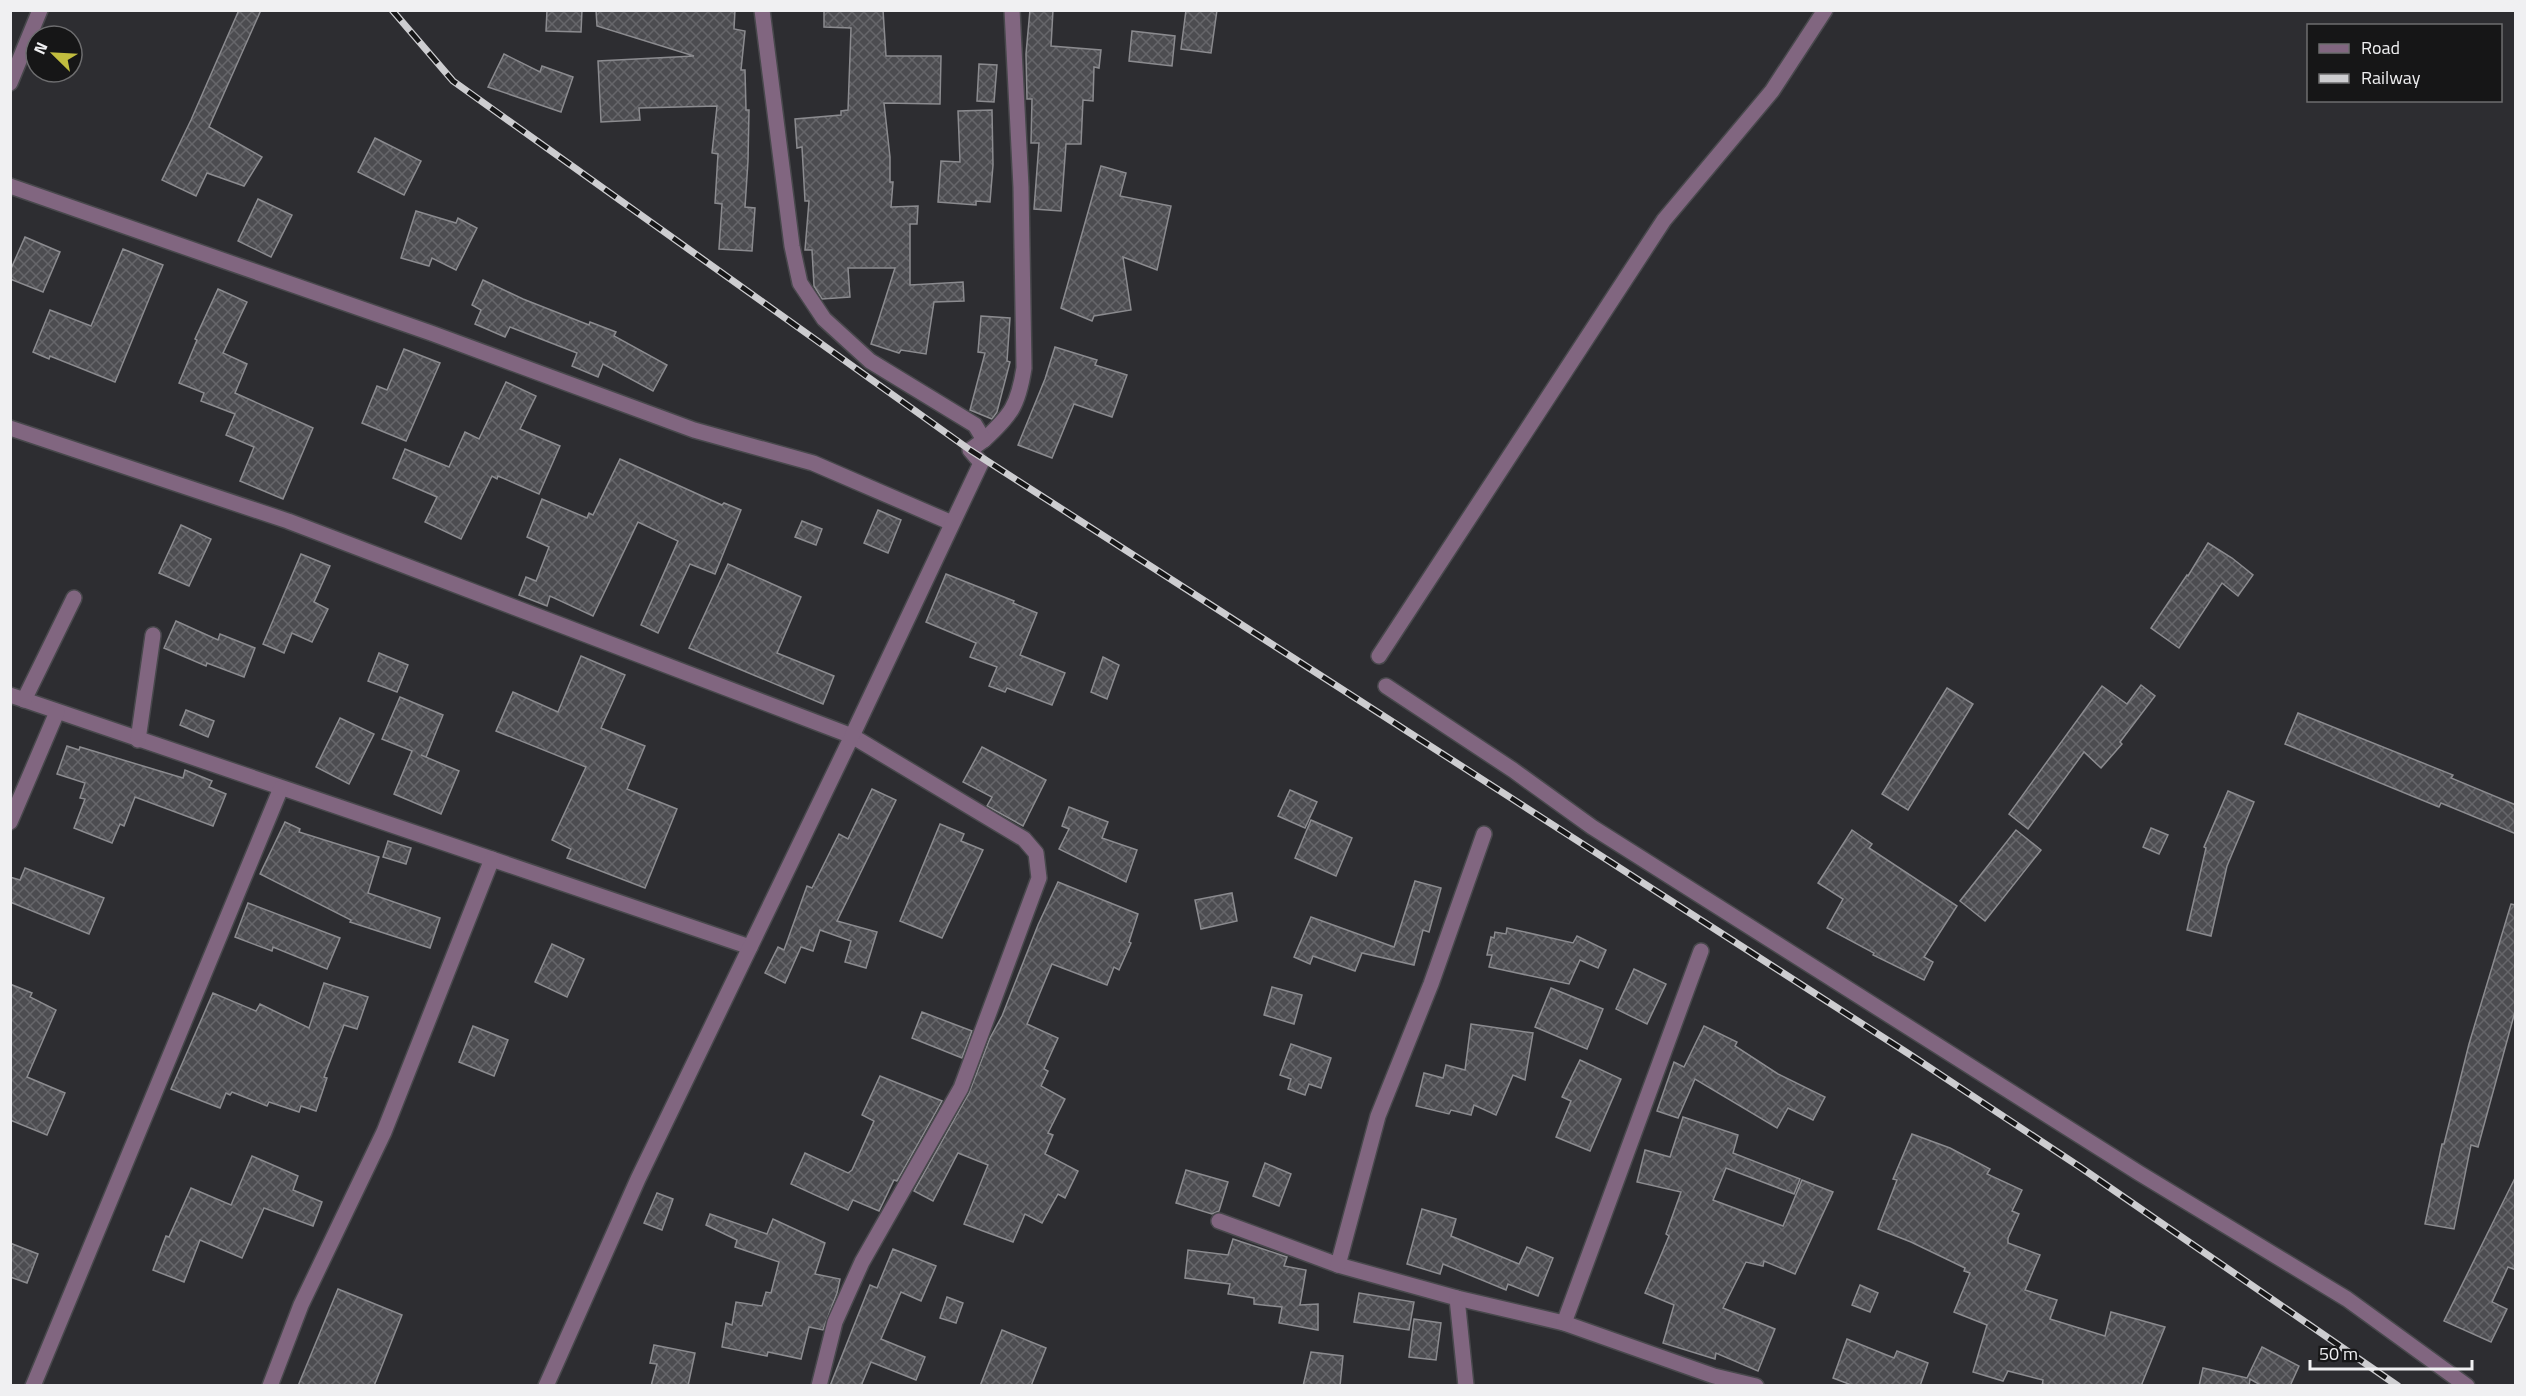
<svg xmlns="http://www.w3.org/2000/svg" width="2526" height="1396" font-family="'Titillium Web',sans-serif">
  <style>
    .building { fill: url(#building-cross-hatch); stroke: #8b8b8f; stroke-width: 1.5 }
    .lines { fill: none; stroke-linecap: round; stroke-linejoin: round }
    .minor-casing { stroke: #48484c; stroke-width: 18 }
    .minor { stroke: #816680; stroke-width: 15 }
    .rail-casing { stroke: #cdcdd0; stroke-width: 7 }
    .rail { stroke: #161617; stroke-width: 4.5; stroke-dasharray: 14; stroke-linecap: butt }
  </style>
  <defs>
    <pattern id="building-cross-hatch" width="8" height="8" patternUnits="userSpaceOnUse" patternTransform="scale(1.5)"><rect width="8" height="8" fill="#4c4c50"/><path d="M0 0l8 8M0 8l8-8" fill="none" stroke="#66666a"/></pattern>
  </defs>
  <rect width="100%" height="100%" fill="#2d2d31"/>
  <g class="building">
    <path d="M239,10H261L209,127L262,157L244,186L207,173L196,196L162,180L191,120Z"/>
    <path d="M547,10H582L581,32L546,31Z"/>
    <path d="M596,10H735L734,29L745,31L741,70H745L746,110H749L748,161L745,207L755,208L752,251L719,249L722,204L715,203L718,154L712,153L717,106L639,108L640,120L601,122L598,61L694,56L597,26Z"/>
    <path d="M824,10H883L886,56H941L940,104L884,103L890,157V182H893L891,207L918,206L917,224H910V285L963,282L964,301L934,302L926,354L901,350L899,353L871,344L895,268H848L850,297L822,299L814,286L812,250H805L809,201H805L802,147L797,148L795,119L841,115V111L848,110L851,28L824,27Z"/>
    <path d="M1030,10H1053L1051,46L1101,50L1099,68L1094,67L1093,101L1083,100L1081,144H1066L1061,211L1034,209L1039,143H1031L1032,99H1027L1026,54Z"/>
    <path d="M1186,10H1217L1211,53L1181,49Z"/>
    <path d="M1132,31L1175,36L1172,66L1129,61Z"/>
    <path d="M504,54L540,72L542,66L573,77L561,112L488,87Z"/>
    <path d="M979,64L997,65L994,102L977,101Z"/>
    <path d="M992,110L993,165L990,202L976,201V205L938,202L941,161L960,162L958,111Z"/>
    <path d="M375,138L421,161L404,195L358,172Z"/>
    <path d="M1101,166L1126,173L1120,196L1171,206L1157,270L1123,257L1131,310L1094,316L1092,321L1061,308Z"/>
    <path d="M258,199L292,215L271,257L238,241Z"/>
    <path d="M416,211L456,223L458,218L477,228L456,270L432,258L429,266L401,258Z"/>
    <path d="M25,237L60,252L43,292L10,279V271Z"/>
    <path d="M123,249L163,265L115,382L50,356L49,359L33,352L50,310L91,326Z"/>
    <path d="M483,280L523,299L589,325L590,322L616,332L614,336L667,365L653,391L603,364L598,377L572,366L577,353L510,327L505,337L475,324L481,310L472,305Z"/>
    <path d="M218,289L247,302L223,353L247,364L235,393L313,428L283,499L240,481L254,447L226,435L235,414L201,401L204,393L179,383L197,340L195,339Z"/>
    <path d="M981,316L1010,318L1007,361L1010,362L997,412L992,419L970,410L985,353L978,352Z"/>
    <path d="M1055,347L1097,360L1095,365L1127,375L1112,417L1074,404L1052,458L1018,445L1045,379Z"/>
    <path d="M404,349L440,363L406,441L362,423L377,386L387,390Z"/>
    <path d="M506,382L536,396L520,429L560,446L539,494L498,476L497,479L492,476L461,539L425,522L437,497L393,478L405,449L449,467L465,432L479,439Z"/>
    <path d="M620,459L722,505L724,503L741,510L715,574L690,564L658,633L641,625L678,541L638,522L593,616L550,596L547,606L519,595L526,577L536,581L549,547L527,537L542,499L587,518L589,513L593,515Z"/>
    <path d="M878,510L901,520L888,553L864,543Z"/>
    <path d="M802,521L822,529L816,545L795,537Z"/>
    <path d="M181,525L211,539L189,586L159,573Z"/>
    <path d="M2208,543L2232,558L2253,575L2238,596L2222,583L2179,648L2151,628L2187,575L2188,576Z"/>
    <path d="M301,554L330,566L314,602L328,609L312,642L292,633L284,653L263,644Z"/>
    <path d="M728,564L801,597L777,653L834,676L823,704L689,648Z"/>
    <path d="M946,574L1014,601L1013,603L1037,613L1020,655L1065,673L1052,705L1007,688L1005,692L989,686L997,667L970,657L976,643L926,622Z"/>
    <path d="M176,621L218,640L220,634L255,648L244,677L207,663L206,666L164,648Z"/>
    <path d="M379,653L408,665L397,692L368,681Z"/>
    <path d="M581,656L625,675L601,728L645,746L627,789L677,809L645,888L567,858L571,849L552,840L586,767L496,731L513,692L558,712Z"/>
    <path d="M1103,657L1119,665L1107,699L1091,692Z"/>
    <path d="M2141,685L2155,696L2120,742L2122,744L2101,768L2084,752L2028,829L2009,814L2102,686L2127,704Z"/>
    <path d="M1947,688L1973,704L1908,810L1882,794Z"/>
    <path d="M400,697L443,715L426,757L421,755L459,771L441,814L394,794L412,751L382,739Z"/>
    <path d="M186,710L214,721L208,737L180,725Z"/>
    <path d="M2298,713L2453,775L2451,778L2516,805V834L2441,803L2439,807L2285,744Z"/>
    <path d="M340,718L374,734L349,784L316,767Z"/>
    <path d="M67,746L79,750L80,747L183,778L185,770L212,781L209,787L226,794L213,826L135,797L124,826L120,824L112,843L74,828L85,799L80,798L85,783L57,774Z"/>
    <path d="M982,747L1046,780L1023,826L987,806L992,797L963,782Z"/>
    <path d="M872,789L896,800L837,921L877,932L866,968L845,962L851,941L820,930L813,951L801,947L785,983L765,973L778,947L784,950L807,886L812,888L839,834L848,839Z"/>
    <path d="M1290,790L1317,802L1305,828L1278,816Z"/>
    <path d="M2228,791L2254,802L2227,866L2211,936L2187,930L2206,848L2204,847Z"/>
    <path d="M1069,807L1108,822L1102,838L1137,850L1126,882L1059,849L1069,829L1062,826Z"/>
    <path d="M1311,820L1352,838L1336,876L1295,858Z"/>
    <path d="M285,822L300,829L299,832L379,857L368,893L440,918L430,948L350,922L351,920L260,874Z"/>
    <path d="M940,824L964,834L961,841L983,850L942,938L900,921Z"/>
    <path d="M2151,828L2168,835L2159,854L2143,847Z"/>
    <path d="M1852,830L1872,844L1869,848L1957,906L1924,957L1933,962L1924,980L1873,955L1874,953L1827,928L1843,899L1818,883Z"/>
    <path d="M2016,830L2041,850L1985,921L1960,901Z"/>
    <path d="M388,841L411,848L406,864L383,857Z"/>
    <path d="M25,868L104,898L89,934L10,902V877L20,880Z"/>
    <path d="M1415,881L1441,888L1429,932L1423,930L1414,965L1362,953L1355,971L1313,956L1310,964L1294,957L1311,917L1394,947Z"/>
    <path d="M1058,882L1138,914L1129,942L1131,943L1119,970L1114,967L1107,985L1052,964L1027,1024L1058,1038L1044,1069L1048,1071L1041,1086L1065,1099L1048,1133L1053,1135L1045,1154L1078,1171L1065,1198L1058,1194L1042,1223L1025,1214L1013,1242L964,1224L988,1165L958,1153L933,1201L914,1191L969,1093L990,1038L1002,1016L1038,925Z"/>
    <path d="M1232,893L1237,921L1201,929L1195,900Z"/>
    <path d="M248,903L340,938L327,969L273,947L272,951L235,937Z"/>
    <path d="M2511,904L2516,905V1008L2478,1147L2471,1145L2454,1229L2425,1224L2442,1144H2444L2469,1044Z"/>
    <path d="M1507,928L1573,943L1577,936L1606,950L1598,968L1580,960L1569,984L1489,967L1492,955H1487L1491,937L1494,938L1495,932L1506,934Z"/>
    <path d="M552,944L584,959L567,997L535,982Z"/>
    <path d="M1634,969L1666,984L1647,1024L1616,1009Z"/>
    <path d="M324,983L368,997L357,1029L344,1025L324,1077L327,1078L316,1111L301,1106L299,1112L269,1102L267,1106L232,1092L230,1095L226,1093L220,1108L171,1089L213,993L256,1011L260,1004L309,1028Z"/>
    <path d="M10,984L32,993L30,997L56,1010L27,1077L65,1093L47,1135L10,1120Z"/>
    <path d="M1272,987L1302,995L1294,1024L1264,1015Z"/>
    <path d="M1551,988L1603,1009L1587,1049L1535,1027Z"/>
    <path d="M922,1012L972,1031L962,1058L912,1038Z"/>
    <path d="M1471,1024L1533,1033L1525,1080L1513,1075L1496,1115L1474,1105L1471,1115L1451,1110L1449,1114L1416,1106L1424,1073L1443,1078L1446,1065L1465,1070Z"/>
    <path d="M473,1026L508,1040L494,1076L459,1062Z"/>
    <path d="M1704,1026L1737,1042L1735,1046L1778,1074L1825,1097L1813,1120L1788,1108L1777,1128L1695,1079L1678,1118L1657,1111L1674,1062L1684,1067Z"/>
    <path d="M1291,1044L1331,1058L1321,1088L1309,1084L1305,1095L1288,1089L1291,1079L1280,1075Z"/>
    <path d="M1580,1060L1621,1079L1590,1151L1556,1137L1571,1101L1562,1097Z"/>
    <path d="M880,1076L942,1101L897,1181L894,1180L879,1211L853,1200L848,1210L791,1184L805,1153L848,1173L852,1170L874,1121L862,1115Z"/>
    <path d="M1683,1117L1738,1135L1733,1153L1800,1179L1794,1194L1726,1168L1713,1200L1783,1226L1802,1180L1833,1192L1795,1274L1764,1261L1763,1266L1746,1262L1723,1308L1775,1329L1758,1371L1716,1353L1715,1359L1663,1343L1674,1305L1645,1293L1669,1236L1666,1234L1681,1192L1637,1182L1645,1150L1670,1157Z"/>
    <path d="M1912,1134L1950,1148L1990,1169L1987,1174L2022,1190L2012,1211L2019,1214L2008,1238V1243L2040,1255L2025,1290L2057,1300L2050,1319L2105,1336L2111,1312L2165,1327L2141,1386H2042L2043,1380L2008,1371L2003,1381L1973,1372L1987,1325L1954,1312L1970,1273L1964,1271L1965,1268L1911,1242L1878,1229L1897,1180L1893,1179Z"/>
    <path d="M252,1156L298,1176L293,1190L322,1202L313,1226L264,1208L242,1258L200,1240L184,1282L153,1270L166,1236L169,1237L191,1188L231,1205Z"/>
    <path d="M1265,1163L1291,1174L1279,1206L1253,1196Z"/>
    <path d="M1186,1170L1228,1182L1219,1211L1212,1214L1176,1203Z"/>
    <path d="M2516,1176V1270L2508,1267L2492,1302L2507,1309L2491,1342L2444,1321Z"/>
    <path d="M657,1193L673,1199L662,1230L644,1223Z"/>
    <path d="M1422,1209L1456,1219L1451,1236L1519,1264L1527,1247L1553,1258L1538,1296L1508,1284L1506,1290L1443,1264L1440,1274L1407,1264Z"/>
    <path d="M710,1214L767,1234L773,1219L825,1243L815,1274L840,1279L837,1293L823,1330L809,1327L801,1359L768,1352L767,1356L722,1347L726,1323L732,1325L736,1302L762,1306L766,1292L771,1293L779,1262L735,1247L737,1240L706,1225Z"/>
    <path d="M1233,1239L1287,1257L1284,1266L1306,1270L1300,1305L1318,1304V1330L1279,1323L1282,1307L1254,1304V1298L1228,1294L1230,1284L1185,1278L1188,1250L1228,1255Z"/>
    <path d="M10,1243L38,1254L27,1283L10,1277Z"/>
    <path d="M893,1249L936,1266L921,1301L901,1292L881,1339L925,1357L916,1380L871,1362L861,1386H830L870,1285L877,1288Z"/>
    <path d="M1860,1285L1878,1293L1870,1312L1852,1305Z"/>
    <path d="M338,1289L402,1315L374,1386H298Z"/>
    <path d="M1359,1293L1414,1302L1409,1330L1354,1322Z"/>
    <path d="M947,1297L963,1303L956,1323L940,1318Z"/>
    <path d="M1414,1319L1441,1323L1436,1360L1409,1357Z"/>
    <path d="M1002,1330L1046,1348L1031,1386H980Z"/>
    <path d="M1847,1339L1894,1358L1897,1351L1928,1363L1920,1386H1854L1833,1378Z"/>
    <path d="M654,1345L695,1353L688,1386H651L657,1364L650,1363Z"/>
    <path d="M2262,1347L2299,1366L2290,1386H2262L2250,1379L2249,1386H2199L2203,1368L2247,1378Z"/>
    <path d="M1311,1352L1343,1356L1340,1386H1303Z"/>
  </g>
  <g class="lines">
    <g class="minor-casing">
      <g id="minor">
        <path d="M10,83L40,10"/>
        <path d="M10,186L431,333L694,430L813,463L952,523"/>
        <path d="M10,428L288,521L852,736L1024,839L1036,853L1039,878L961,1088L862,1262L835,1322L819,1386"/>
        <path d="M984,440C1011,415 1018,406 1024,368L1021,187L1012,10"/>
        <path d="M1379,656L1664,220L1772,91L1825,10"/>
        <path d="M1386,686L1513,770L1592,827L2139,1173L2347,1299L2467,1386"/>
        <path d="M10,695L750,947"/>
        <path d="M24,700L74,598"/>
        <path d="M138,740L153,635"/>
        <path d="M10,822L57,712"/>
        <path d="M1219,1221L1338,1265L1457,1298L1564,1323L1714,1376L1756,1386"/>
        <path d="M1338,1265L1378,1116L1431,984L1484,834"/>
        <path d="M1457,1298L1466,1386"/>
        <path d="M1564,1323L1701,951"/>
        <path d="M33,1386L281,788"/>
        <path d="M270,1386L301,1305L384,1132L492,859"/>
        <path d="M546,1386L638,1179L852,736L981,463L970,450L984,440L975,425L870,361L824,319L800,283L792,246L762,10"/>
      </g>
    </g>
    <use href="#minor" class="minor"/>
    <g class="rail-casing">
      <path id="rail" d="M392,10L453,81L970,450L1909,1054L2080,1167L2398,1386"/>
    </g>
    <use href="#rail" class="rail"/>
  </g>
  <rect width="2526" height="1396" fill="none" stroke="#f0f0f2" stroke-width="24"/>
  <rect x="2307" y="24" width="195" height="78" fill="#161617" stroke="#6d6d6f" stroke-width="1.5"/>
  <rect x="2319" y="44" width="30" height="9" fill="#816680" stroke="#6d6d6f" stroke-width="1.5"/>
  <text x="2361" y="54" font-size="18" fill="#f0f0f2">Road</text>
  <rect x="2319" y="74" width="30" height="9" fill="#cdcdd0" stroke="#6d6d6f" stroke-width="1.5"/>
  <text x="2361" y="84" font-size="18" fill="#f0f0f2">Railway</text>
  <g transform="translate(54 54) rotate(294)"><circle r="28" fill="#161617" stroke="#6d6d6f" stroke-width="1.5"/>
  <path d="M0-4.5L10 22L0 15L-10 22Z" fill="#c2bd3f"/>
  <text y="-9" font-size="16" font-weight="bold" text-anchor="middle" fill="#f0f0f2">N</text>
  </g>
  <path d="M2310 1360v9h162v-9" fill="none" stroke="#f0f0f2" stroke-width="3"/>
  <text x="2319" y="1360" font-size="18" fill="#f0f0f2" stroke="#161617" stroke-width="4.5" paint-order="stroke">50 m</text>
</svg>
